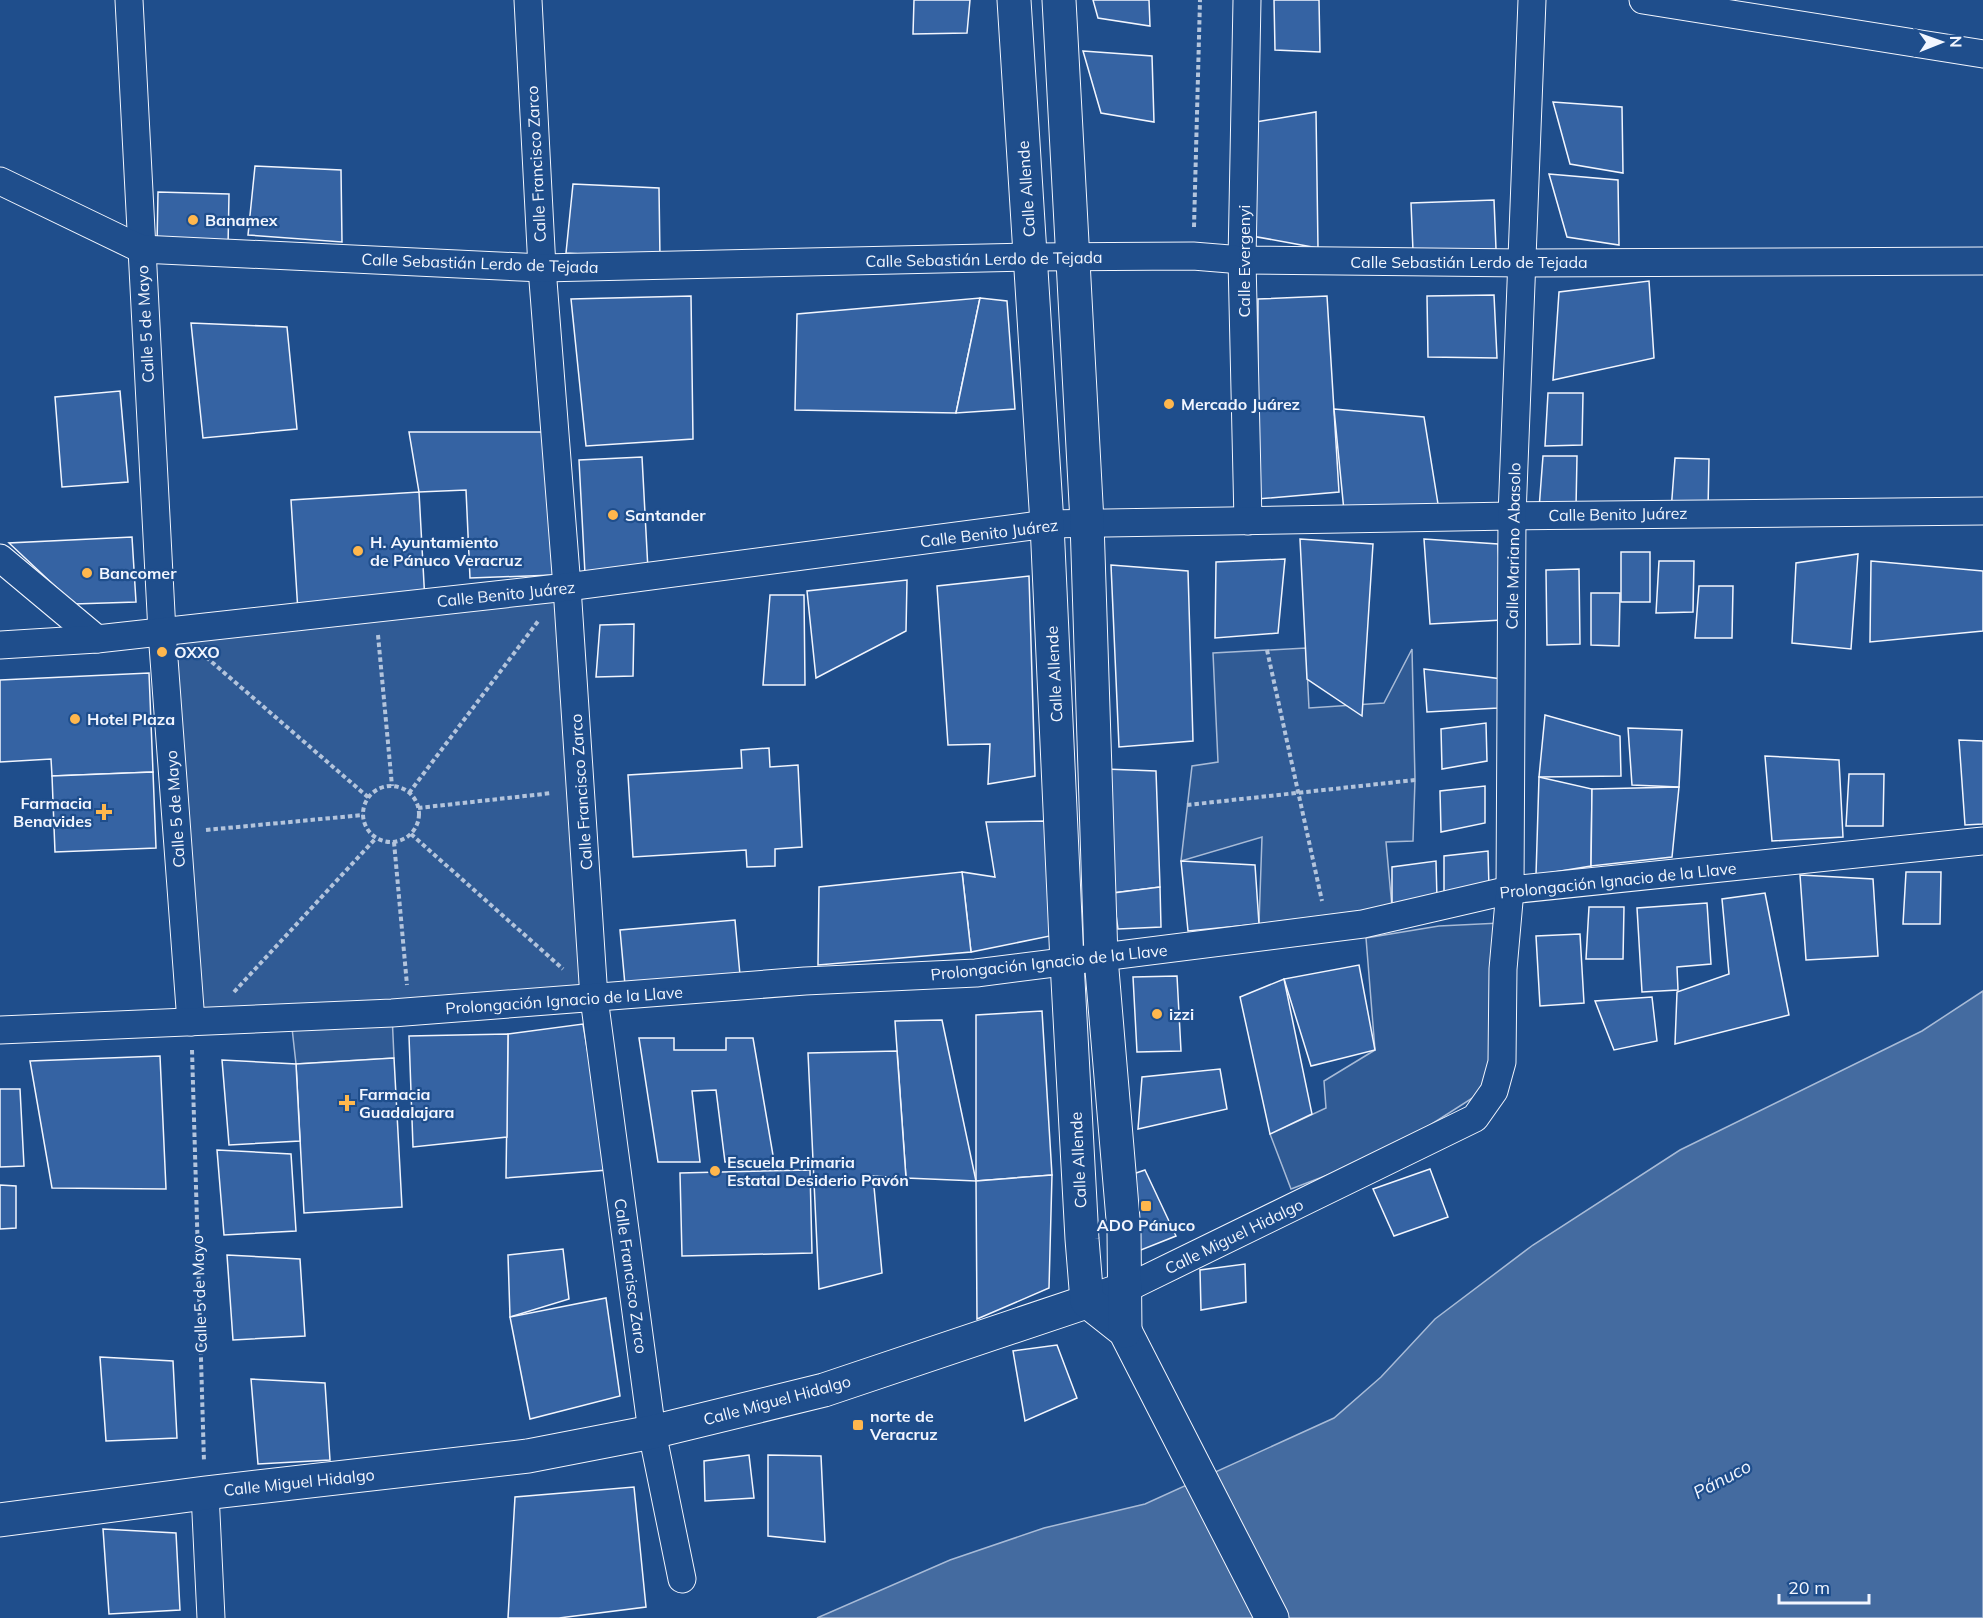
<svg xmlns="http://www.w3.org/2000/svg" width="1983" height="1618" font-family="Mulish,sans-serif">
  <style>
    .built { fill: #305b95; stroke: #a8bbd7; stroke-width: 1.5 }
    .water { fill: #446ba0; stroke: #a8bbd7; stroke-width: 1.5 }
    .building { fill: #3563a3; stroke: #f2f6ff; stroke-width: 1.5 }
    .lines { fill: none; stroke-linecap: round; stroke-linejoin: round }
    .street-casing { stroke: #f2f6ff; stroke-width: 29 }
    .secondary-casing { stroke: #f2f6ff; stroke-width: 35 }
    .primary-casing { stroke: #f2f6ff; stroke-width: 35 }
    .path { stroke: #b3c4dc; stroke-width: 4; stroke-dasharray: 4.5 3; stroke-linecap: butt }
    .street { stroke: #1f4e8c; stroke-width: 27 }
    .secondary { stroke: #1f4e8c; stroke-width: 33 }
    .primary { stroke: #1f4e8c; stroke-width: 33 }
    .poi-dot { fill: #ffb74d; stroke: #1f4e8c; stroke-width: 2 }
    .labels { text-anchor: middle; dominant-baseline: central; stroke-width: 4.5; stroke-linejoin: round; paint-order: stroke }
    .street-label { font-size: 16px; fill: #f2f6ff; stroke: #1f4e8c }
    .poi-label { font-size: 16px; font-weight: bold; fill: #f2f6ff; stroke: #1f4e8c; text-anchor: start }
    .water-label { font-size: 18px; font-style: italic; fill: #f2f6ff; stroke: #1f4e8c }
  </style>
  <rect width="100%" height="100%" fill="#1f4e8c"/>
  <g class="built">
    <path d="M567,587L594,998L392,1014L394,1058L296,1064L291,1019L191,1022L162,632Z"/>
    <path d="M1306,648L1309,708L1384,703L1412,649L1415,780L1413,841L1386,842L1392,907L1259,924L1262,837L1181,861L1192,766L1218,762L1213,653Z"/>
    <path d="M1500,923L1496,1030L1485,1090L1388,1152L1291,1189L1270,1134L1326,1108L1324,1081L1375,1050L1366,938L1439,926Z"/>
  </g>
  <path class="water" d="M1983,991V1618H817L950,1560L1044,1528L1145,1504L1334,1418L1381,1377L1435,1319L1533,1245L1680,1150L1922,1031Z"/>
  <g class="building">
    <path d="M914,0H970L967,33L913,34Z"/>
    <path d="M1093,0H1149L1150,26L1098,18Z"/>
    <path d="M1274,0H1319L1320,52L1275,50Z"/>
    <path d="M1083,51L1152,56L1154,122L1101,113Z"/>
    <path d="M1553,102L1622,107L1623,173L1570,164Z"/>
    <path d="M1316,112L1318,248L1252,236L1250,123Z"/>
    <path d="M255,166L341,170L342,242L248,235Z"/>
    <path d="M1549,174L1618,180L1619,245L1567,237Z"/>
    <path d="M573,184L659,188L660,259L566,253Z"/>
    <path d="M158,192L229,194L228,247L157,245Z"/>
    <path d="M1494,200L1496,249L1413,251L1411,203Z"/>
    <path d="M1649,281L1654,358L1553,380L1559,292Z"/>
    <path d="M1494,295L1497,358L1428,357L1427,296Z"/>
    <path d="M691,296L693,439L586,446L571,299Z"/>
    <path d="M1327,296L1339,492L1257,499L1258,299Z"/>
    <path d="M980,298L956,413L795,410L797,314Z"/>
    <path d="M980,298L1007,301L1015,409L956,413Z"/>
    <path d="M191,323L287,327L297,429L203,438Z"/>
    <path d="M120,391L128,482L62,487L55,397Z"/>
    <path d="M1548,393H1583L1582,445L1545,446Z"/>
    <path d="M1334,409L1424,417L1438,504L1344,511Z"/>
    <path d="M409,432H547L554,575L470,578L466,490L419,492Z"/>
    <path d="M1543,456H1577L1576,508L1539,509Z"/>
    <path d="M642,457L648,570L585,574L579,460Z"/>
    <path d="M1675,458L1709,459L1708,510L1671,511Z"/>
    <path d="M419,492L425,602L298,612L291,500Z"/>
    <path d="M132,537L136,602L74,604L9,543Z"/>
    <path d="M1300,539L1373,544L1362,716L1307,679Z"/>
    <path d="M1424,539L1498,544L1502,620L1430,624Z"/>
    <rect x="1621" y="552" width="29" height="50"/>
    <path d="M1858,554L1851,649L1792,643L1796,563Z"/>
    <path d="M1285,559L1278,633L1215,638L1216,562Z"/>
    <path d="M1659,561H1694L1693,612L1656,613Z"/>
    <path d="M1871,561L1983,571V631L1870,642Z"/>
    <path d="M1111,565L1188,571L1193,741L1119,747Z"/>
    <path d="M1579,569L1580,644L1547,645L1546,570Z"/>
    <path d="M1029,576L1035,776L988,784L990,744L948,745L937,586Z"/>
    <path d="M907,580L906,631L816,678L807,591Z"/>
    <path d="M1699,586H1733L1732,638H1695Z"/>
    <path d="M1591,593H1620L1619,646L1591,645Z"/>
    <path d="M770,595H804L805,685H763Z"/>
    <path d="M634,624L633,676L596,677L600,625Z"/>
    <path d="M1424,669L1502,679L1498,708L1427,712Z"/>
    <path d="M149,673L153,772L52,776L51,759L0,762V680Z"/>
    <path d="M1545,715L1620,736L1621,776L1539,777Z"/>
    <path d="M1486,723L1487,761L1442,769L1441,729Z"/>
    <path d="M1628,728L1682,730L1679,787L1632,785Z"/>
    <path d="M1959,740L1983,741V824L1965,825Z"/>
    <path d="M769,748L770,767L798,765L802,847L775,849V866L747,867L746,850L633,857L628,775L742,768L741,750Z"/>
    <path d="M1765,756L1839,760L1843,837L1772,841Z"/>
    <path d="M1105,769L1156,771L1160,887L1113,893Z"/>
    <path d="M153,772L156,848L55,852L52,776Z"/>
    <path d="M1849,774H1884L1883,826H1846Z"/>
    <path d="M1539,777L1592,789L1591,866L1536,875Z"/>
    <path d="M1485,786V823L1441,832L1440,791Z"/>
    <path d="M1679,787L1672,857L1591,866L1592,789Z"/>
    <path d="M1046,821L1050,936L971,952L962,872L995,877L986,822Z"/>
    <path d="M1488,851L1489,888L1444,896V856Z"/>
    <path d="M1181,861L1255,865L1259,924L1188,931Z"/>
    <path d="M1436,861L1437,899L1392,907V867Z"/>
    <path d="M962,872L971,952L818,965L819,887Z"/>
    <path d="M1906,872H1941L1940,924H1903Z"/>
    <path d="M1800,875L1873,879L1878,956L1806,960Z"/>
    <path d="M1160,887L1161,927L1118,929L1113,893Z"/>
    <path d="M1765,893L1789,1015L1675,1044L1677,992L1729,974L1722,899Z"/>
    <path d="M1707,903L1711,964L1677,967L1678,990L1642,992L1637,908Z"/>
    <path d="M1589,907H1624L1623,959H1586Z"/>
    <path d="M735,920L740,975L625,985L620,930Z"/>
    <path d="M1580,934L1584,1003L1540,1006L1536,936Z"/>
    <path d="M1359,965L1375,1050L1311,1066L1284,979Z"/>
    <path d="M1177,976L1181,1051L1137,1052L1133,977Z"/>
    <path d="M1284,979L1312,1114L1270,1134L1240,997Z"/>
    <path d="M1652,997L1657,1041L1614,1050L1595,1001Z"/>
    <path d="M1042,1011L1052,1175L976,1181V1015Z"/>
    <path d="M942,1020L976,1181L906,1178L895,1021Z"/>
    <path d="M583,1024L608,1170L506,1178L508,1034Z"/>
    <path d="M508,1034L507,1137L413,1147L409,1036Z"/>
    <path d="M639,1038H674V1050H726V1038H753L774,1161L725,1162L716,1090L692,1091L700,1162H658Z"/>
    <path d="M897,1051L906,1178L873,1176L882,1273L819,1289L808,1053Z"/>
    <path d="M160,1056L166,1189L52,1188L30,1061Z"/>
    <path d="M394,1058L402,1207L304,1213L296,1064Z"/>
    <path d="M222,1060L296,1064L300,1141L229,1145Z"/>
    <path d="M1220,1069L1227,1109L1138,1129L1142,1077Z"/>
    <path d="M0,1089H20L24,1166L0,1167Z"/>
    <path d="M217,1150L291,1154L296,1231L224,1235Z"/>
    <path d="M1430,1169L1448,1217L1394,1236L1373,1189Z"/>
    <path d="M810,1170L812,1253L682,1256L680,1173Z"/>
    <path d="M1145,1170L1176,1236L1136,1252L1127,1176Z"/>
    <path d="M1052,1175L1049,1288L977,1319L976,1181Z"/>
    <path d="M0,1185L16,1186V1228L0,1229Z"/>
    <path d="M563,1249L569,1299L510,1317L508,1255Z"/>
    <path d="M227,1255L300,1259L305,1336L233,1340Z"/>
    <path d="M1245,1264L1246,1302L1201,1310L1200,1270Z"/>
    <path d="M606,1298L620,1396L530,1419L510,1317Z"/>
    <path d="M1057,1345L1077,1398L1025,1421L1013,1351Z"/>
    <path d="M100,1357L173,1361L177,1438L106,1441Z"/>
    <path d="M251,1379L325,1383L330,1460L258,1464Z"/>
    <path d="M749,1455L754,1498L705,1501L704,1461Z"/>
    <path d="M768,1455L821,1456L825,1542L768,1536Z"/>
    <path d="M634,1487L646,1607L559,1618H508L515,1497Z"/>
    <path d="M103,1529L176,1533L180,1610L109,1614Z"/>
  </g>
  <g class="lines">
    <g class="street-casing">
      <g id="street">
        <path d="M129,0L162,632L191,1022"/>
        <path d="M528,0L542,268L567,587L594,998L652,1432L682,1579"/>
        <path d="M1247,0L1242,260L1248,521"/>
        <path d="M1643,0L1983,54"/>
        <path d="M0,181L141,249L542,268L1030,257L1193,256L1242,260L1523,263L1983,261"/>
        <path d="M0,558L97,639"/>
        <path d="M0,645L97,639L567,587L1047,524L1512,516L1983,511"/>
        <path d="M0,1030L392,1013L805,981L976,973L1363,924L1510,890L1983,841"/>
        <path d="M1125,1289L1475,1118L1494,1091L1502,1062L1503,969L1510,890L1512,516L1532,0"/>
        <path d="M205,1493L211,1618"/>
      </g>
    </g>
    <g class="secondary-casing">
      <path id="secondary" d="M0,1520L205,1493L528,1456L652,1432L824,1390L1125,1289"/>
    </g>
    <g class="primary-casing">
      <g id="primary">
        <path d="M1014,0L1047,524L1067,962L1082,1239L1087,1301L1125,1331L1272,1618"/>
        <path d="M1059,0L1087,522L1101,958L1124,1231L1125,1331"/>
      </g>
    </g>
    <g class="path">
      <path d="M1194,227L1200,0"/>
      <path d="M378,635L392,786"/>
      <path d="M1267,650L1322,901"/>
      <path d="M206,657L369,798"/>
      <circle cx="391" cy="814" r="28"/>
      <path d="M409,793L539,620"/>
      <path d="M1187,805L1415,780"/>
      <path d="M418,808L552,793"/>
      <path d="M206,830L363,815"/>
      <path d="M411,834L563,969"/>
      <path d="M394,842L407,985"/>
      <path d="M234,992L376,838"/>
      <path d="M192,1050L204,1462"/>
    </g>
    <use href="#street" class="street"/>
    <use href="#secondary" class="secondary"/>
    <use href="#primary" class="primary"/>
  </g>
  <g class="poi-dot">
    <circle cx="193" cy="220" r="6"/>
    <circle cx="1169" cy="404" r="6"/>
    <circle cx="613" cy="515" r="6"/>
    <circle cx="358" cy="551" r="6"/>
    <circle cx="87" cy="573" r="6"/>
    <circle cx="162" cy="652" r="6"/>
    <circle cx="75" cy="719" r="6"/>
    <path d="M101 803h6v6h6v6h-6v6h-6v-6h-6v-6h6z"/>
    <circle cx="1157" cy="1014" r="6"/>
    <path d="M344 1094h6v6h6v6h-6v6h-6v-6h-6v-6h6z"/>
    <circle cx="715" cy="1171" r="6"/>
    <rect x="1140" y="1200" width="12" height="12" rx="3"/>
    <rect x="852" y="1419" width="12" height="12" rx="3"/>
  </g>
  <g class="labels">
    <g class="street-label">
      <text transform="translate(536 164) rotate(-93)">Calle Francisco Zarco</text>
      <text transform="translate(1026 189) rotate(-94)">Calle Allende</text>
      <text transform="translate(984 259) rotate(-1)">Calle Sebastián Lerdo de Tejada</text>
      <text transform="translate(1244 261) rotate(-90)">Calle Evergenyi</text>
      <text x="1469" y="262">Calle Sebastián Lerdo de Tejada</text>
      <text transform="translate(480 263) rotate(2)">Calle Sebastián Lerdo de Tejada</text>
      <text transform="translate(145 324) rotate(-93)">Calle 5 de Mayo</text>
      <text transform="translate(1618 514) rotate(-1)">Calle Benito Juárez</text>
      <text transform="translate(989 533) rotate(-7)">Calle Benito Juárez</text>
      <text transform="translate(1513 546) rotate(-89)">Calle Mariano Abasolo</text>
      <text transform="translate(506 594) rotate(-6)">Calle Benito Juárez</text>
      <text transform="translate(1054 674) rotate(-93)">Calle Allende</text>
      <text transform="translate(581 792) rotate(-94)">Calle Francisco Zarco</text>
      <text transform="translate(175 809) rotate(-94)">Calle 5 de Mayo</text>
      <text transform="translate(1618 880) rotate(-6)">Prolongación Ignacio de la Llave</text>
      <text transform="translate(1049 962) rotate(-6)">Prolongación Ignacio de la Llave</text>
      <text transform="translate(564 1000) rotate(-4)">Prolongación Ignacio de la Llave</text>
      <text transform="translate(1078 1160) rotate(-93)">Calle Allende</text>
      <text transform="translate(1234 1236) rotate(-26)">Calle Miguel Hidalgo</text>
      <text transform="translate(631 1276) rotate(82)">Calle Francisco Zarco</text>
      <text transform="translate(199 1294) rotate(-92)">Calle 5 de Mayo</text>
      <text transform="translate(777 1400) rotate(-15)">Calle Miguel Hidalgo</text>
      <text transform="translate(299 1482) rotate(-6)">Calle Miguel Hidalgo</text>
    </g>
    <g class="poi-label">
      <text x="205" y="220">Banamex</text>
      <text x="1181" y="404">Mercado Juárez</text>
      <text x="625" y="515">Santander</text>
      <text x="370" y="542">H. Ayuntamiento<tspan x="370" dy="18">de Pánuco Veracruz</tspan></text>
      <text x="99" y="573">Bancomer</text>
      <text x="174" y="652">OXXO</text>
      <text x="87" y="719">Hotel Plaza</text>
      <text x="92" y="803" text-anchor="end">Farmacia<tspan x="92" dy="18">Benavides</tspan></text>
      <text x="1169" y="1014">izzi</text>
      <text x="359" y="1094">Farmacia<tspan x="359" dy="18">Guadalajara</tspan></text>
      <text x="727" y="1162">Escuela Primaria<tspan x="727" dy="18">Estatal Desiderio Pavón</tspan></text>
      <text x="1146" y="1225" text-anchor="middle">ADO Pánuco</text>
      <text x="870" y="1416">norte de<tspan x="870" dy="18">Veracruz</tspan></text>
    </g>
    <g class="water-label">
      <text transform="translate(1722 1479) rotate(-28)">Pánuco</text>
    </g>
  </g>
  <g transform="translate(1941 42) rotate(89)" stroke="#1f4e8c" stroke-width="4.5" paint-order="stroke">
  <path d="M0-4.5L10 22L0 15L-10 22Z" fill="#f2f6ff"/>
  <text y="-9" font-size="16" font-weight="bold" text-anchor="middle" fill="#f2f6ff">N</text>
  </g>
  <path d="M1779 1594v9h90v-9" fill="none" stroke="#f2f6ff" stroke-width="3"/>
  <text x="1788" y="1594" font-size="18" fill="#f2f6ff" stroke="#1f4e8c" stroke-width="4.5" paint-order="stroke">20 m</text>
</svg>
